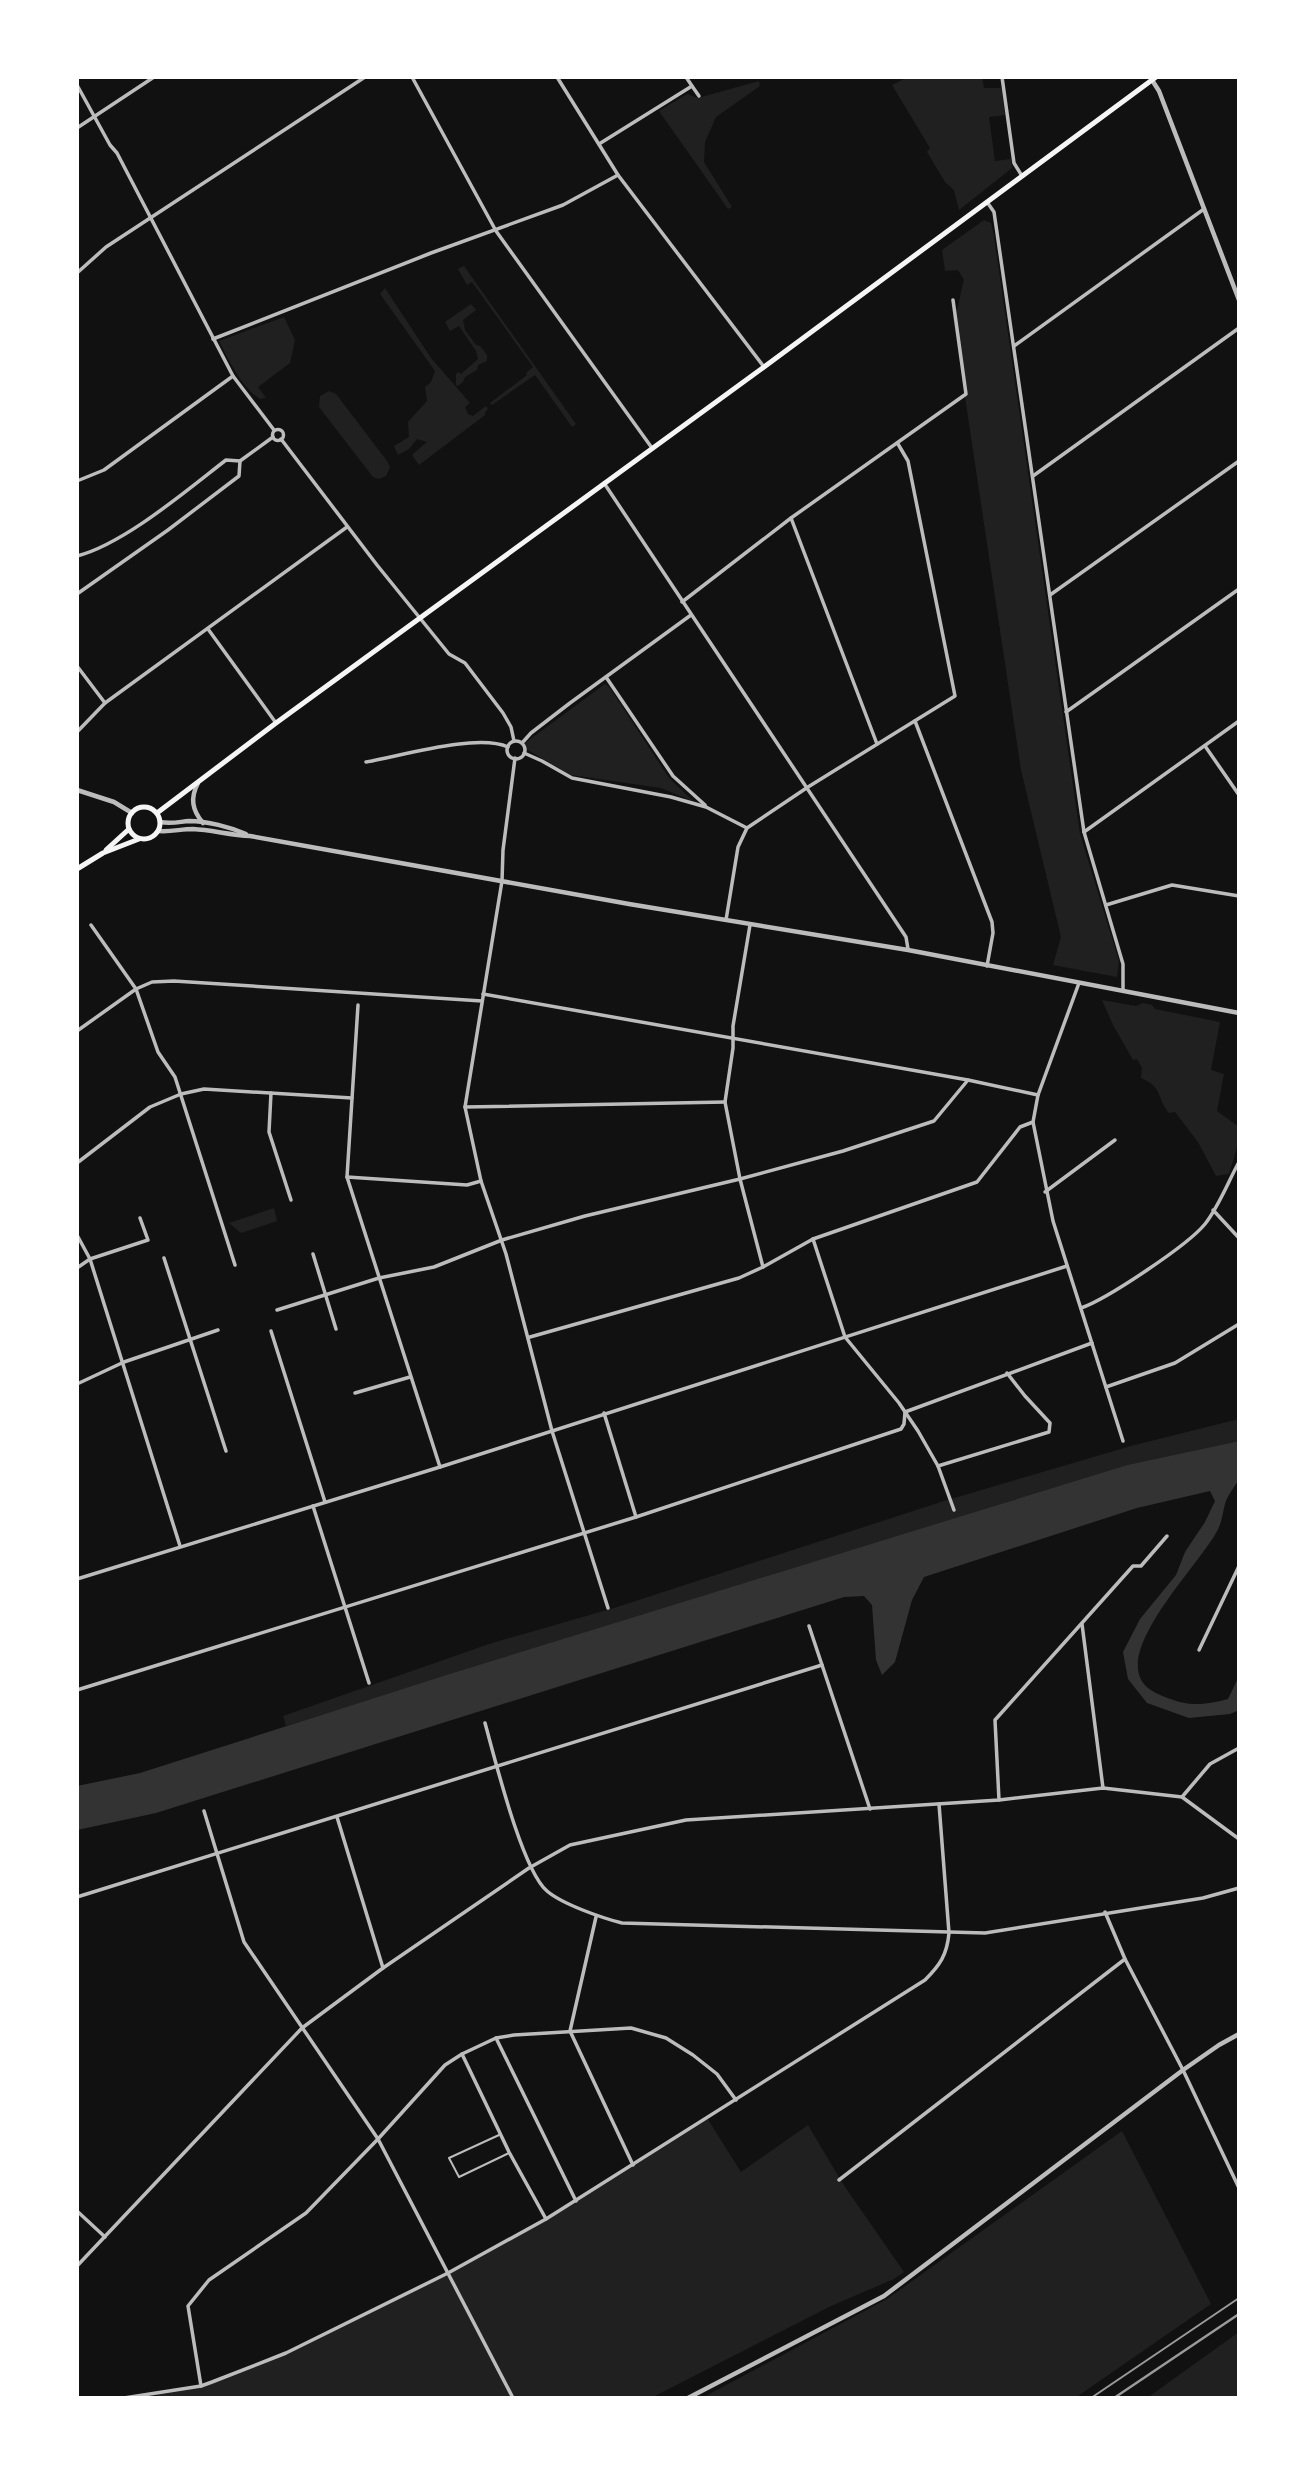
<svg xmlns="http://www.w3.org/2000/svg" width="1316" height="2475" font-family="Mulish,sans-serif">
  <style>
    .green { fill: #202020 }
    .water { fill: #333 }
    .lines { fill: none; stroke-linecap: round; stroke-linejoin: round }
    .service { stroke: #bcbcbc; stroke-width: 2 }
    .minor { stroke: #bcbcbc; stroke-width: 3.5 }
    .tertiary { stroke: #bcbcbc; stroke-width: 4.5 }
    .secondary { stroke: #f5f5f5; stroke-width: 5 }
    .tram { stroke: #9a9a9a; stroke-width: 2 }
    .rail { stroke: #9a9a9a; stroke-width: 2.5 }
  </style>
  <rect width="100%" height="100%" fill="#111"/>
  <g class="green">
    <path d="M908,77H982L984,88H1001L1005,115L989,117L995,161L1011,159L1012,168L959,210L954,190L945,182L927,152L930,148L892,85Z"/>
    <path d="M759,81L760,86L716,117L705,142L704,162L732,207L728,209L659,111L687,94L698,98Z"/>
    <path d="M984,220L991,223L994,236L1080,834L1119,961L1117,977L1053,965L1061,937L1021,770L953,317C960,307 960,292 964,280L958,270L945,271L942,250Z"/>
    <path d="M464,266L576,424L572,427L535,375L492,405L490,403L527,375L526,373L533,367L472,282L467,285L458,269Z"/>
    <path d="M385,288L431,358L470,403L465,407L468,414L473,416L486,406L488,409L485,412V415L419,465L412,455L427,442L417,439L409,449L398,455L394,446L409,437L408,422L427,401L425,387L431,382L435,371L380,294Z"/>
    <path d="M471,304L476,310L463,320L465,330L476,345L480,346L487,355V361L478,365L477,370L465,377L463,382L458,386L456,385V374L458,372L461,374L478,359L476,351L459,326L450,331L445,322Z"/>
    <path d="M284,317L295,340L290,363L258,387L266,398L260,399C241,387 229,360 219,341Z"/>
    <path d="M329,391L336,394L387,461L390,467L386,476L379,479L373,477L319,407L320,396Z"/>
    <path d="M605,684L610,688L669,778L693,801L661,788L571,775L526,749L525,743Z"/>
    <path d="M1102,1000L1136,1006L1143,1003L1152,1005L1155,1009L1220,1022L1211,1070L1224,1074L1217,1111L1239,1127C1239,1147 1234,1156 1229,1174L1216,1176L1198,1142L1175,1112L1169,1113C1156,1097 1163,1087 1141,1078L1142,1068L1137,1059L1133,1060L1113,1025Z"/>
    <path d="M274,1208L277,1221L241,1233L229,1223Z"/>
    <path d="M1239,1419V1441L1127,1465L286,1726L283,1716L492,1643L614,1608L944,1501L1131,1446Z"/>
    <path d="M707,2118L741,2172L808,2125L843,2184L904,2272L894,2279L831,2306L651,2398H158L157,2394L201,2386L286,2353L448,2273L546,2219Z"/>
    <path d="M1122,2131L1211,2304L1075,2398H702L887,2299Z"/>
    <path d="M1239,2332V2394L1233,2398H1147Z"/>
  </g>
  <path class="water" d="M1239,1441C1239,1449 1242,1472 1239,1478C1237,1484 1229,1493 1226,1501C1223,1509 1223,1518 1219,1527C1206,1560 1095,1664 1156,1693C1184,1706 1198,1707 1228,1699L1239,1676V1710L1230,1714L1189,1718L1147,1703L1128,1679L1123,1652L1140,1619L1176,1575L1185,1552L1205,1522L1215,1501L1210,1491L1137,1508L924,1577L912,1600L895,1662L882,1675L876,1660L872,1605L864,1596L844,1597L156,1813L77,1830V1786L140,1773L453,1673L1127,1465Z"/>
  <g class="lines">
    <path class="service" d="M499,2135L449,2158L459,2177L509,2153"/>
    <g class="minor">
      <path d="M412,77L496,231L652,448"/>
      <path d="M557,77L618,175L764,367"/>
      <path d="M686,77L692,86"/>
      <path d="M1002,77L1014,163L1022,176"/>
      <path d="M77,85L110,145L117,153L233,376L274,430"/>
      <path d="M77,128L154,77"/>
      <path d="M599,144L692,86L699,96"/>
      <path d="M987,202L994,212L1084,832L1123,964V990"/>
      <path d="M77,273L106,247L365,77"/>
      <path d="M213,339L431,253L563,205L618,175"/>
      <path d="M1014,346L1204,209"/>
      <circle cx="278" cy="435" r="5.5"/>
      <path d="M281,439L377,565L449,654L465,663L503,713L511,727L514,741"/>
      <path d="M1033,476L1239,328"/>
      <path d="M77,481L104,470L233,376"/>
      <path d="M604,483L906,937L908,949"/>
      <path d="M791,518L877,744"/>
      <path d="M77,556C124,544 187,490 226,460L240,461L273,437"/>
      <path d="M77,594L168,530L239,476L240,461"/>
      <path d="M1050,595L1239,461"/>
      <path d="M682,602L791,518L966,394L953,300"/>
      <path d="M208,629L276,723"/>
      <path d="M77,666L105,703L77,732"/>
      <path d="M606,677L673,776L705,805"/>
      <path d="M105,703L347,527"/>
      <path d="M1066,712L1239,589"/>
      <path d="M915,721L992,922L993,933L987,966"/>
      <circle cx="516" cy="750" r="9"/>
      <path d="M522,743L531,733L570,703L691,615"/>
      <path d="M1205,746L1239,795"/>
      <path d="M524,753L542,761L572,778L671,797L706,807L747,828"/>
      <path d="M515,758L503,850L502,881L465,1107L481,1181L506,1254L552,1431L608,1608"/>
      <path d="M366,762C401,756 477,733 508,747"/>
      <path d="M1084,832L1239,721"/>
      <path d="M1106,905L1172,885L1239,896"/>
      <path d="M726,920L738,847L747,828L808,787L955,696L908,461L898,444"/>
      <path d="M91,925L136,989L158,1052L175,1077L235,1265"/>
      <path d="M750,925L733,1026V1048L725,1102L740,1179L763,1267"/>
      <path d="M483,994L968,1080L1038,1095"/>
      <path d="M358,1005L347,1177L440,1467"/>
      <path d="M77,1031L136,989L152,982L174,981L482,1001"/>
      <path d="M271,1093L269,1132L291,1200"/>
      <path d="M465,1107L725,1102"/>
      <path d="M1033,1122L1053,1221L1123,1441"/>
      <path d="M77,1163L150,1107L181,1094L204,1089L352,1098"/>
      <path d="M347,1177L467,1185L481,1181"/>
      <path d="M1045,1192L1115,1140"/>
      <path d="M1213,1210L1239,1238"/>
      <path d="M77,1235L90,1259L180,1546"/>
      <path d="M813,1239L845,1337L899,1403L918,1431L938,1466L954,1510"/>
      <path d="M313,1254L336,1329"/>
      <path d="M164,1258L226,1451"/>
      <path d="M77,1268L90,1259L148,1240L140,1218"/>
      <path d="M1081,1308C1107,1299 1188,1245 1205,1224C1219,1206 1228,1182 1239,1162"/>
      <path d="M277,1310L379,1278L434,1267L502,1240L585,1216L740,1179L843,1151L934,1121L968,1080"/>
      <path d="M271,1331L325,1502"/>
      <path d="M530,1337L739,1278L763,1267L813,1239L977,1182L1020,1127L1033,1122L1038,1095L1079,983"/>
      <path d="M77,1384L124,1362L218,1330"/>
      <path d="M1106,1387L1175,1363L1239,1324"/>
      <path d="M355,1393L410,1377"/>
      <path d="M604,1413L636,1517"/>
      <path d="M938,1466L1049,1432L1050,1423L1025,1396L1007,1373"/>
      <path d="M313,1506L369,1683"/>
      <path d="M77,1579L440,1467L1067,1266"/>
      <path d="M1082,1624L1103,1788"/>
      <path d="M809,1626L870,1809"/>
      <path d="M1199,1650L1239,1566"/>
      <path d="M77,1690L636,1517L901,1429L904,1424L905,1412L1092,1343"/>
      <path d="M485,1723C495,1759 522,1870 547,1891C562,1904 602,1918 622,1923L985,1933L1203,1898L1239,1888"/>
      <path d="M1182,1797L1210,1764L1239,1748"/>
      <path d="M999,1800L995,1720L1133,1566H1141L1167,1536"/>
      <path d="M204,1811L244,1942L378,2139L513,2398"/>
      <path d="M337,1817L383,1968"/>
      <path d="M77,1897L822,1665"/>
      <path d="M1105,1912L1125,1959L1183,2070L1239,2188"/>
      <path d="M596,1917L570,2031L633,2165"/>
      <path d="M496,2038L576,2201"/>
      <path d="M462,2054L509,2152L546,2219"/>
      <path d="M839,2180L1125,1959"/>
      <path d="M77,2211L105,2237"/>
      <path d="M77,2266L302,2028L383,1968L529,1868L570,1845L686,1820L999,1800L1103,1788L1182,1797L1239,1839"/>
      <path d="M201,2386L188,2306L209,2280L306,2213L378,2139L445,2065L462,2054L496,2038L514,2035L631,2028L666,2038L693,2055L717,2074L736,2100"/>
      <path d="M124,2398L201,2386L212,2382L286,2353L448,2273L546,2219L925,1980C940,1965 947,1955 949,1933L939,1804"/>
    </g>
    <g class="tertiary">
      <path d="M1152,80L1159,91L1239,300"/>
      <path d="M198,783C190,798 192,810 203,823"/>
      <path d="M77,790L114,802L132,813"/>
      <path d="M160,822C171,824 178,822 189,821C207,821 230,827 246,834"/>
      <path d="M159,831C171,832 181,829 193,829C212,830 230,835 250,836L629,904L908,950L1239,1013"/>
      <path d="M688,2398L884,2296L1183,2070L1219,2045L1239,2034"/>
    </g>
    <g class="secondary">
      <circle cx="144" cy="823" r="16"/>
      <path d="M157,813L276,723L764,367L1156,77"/>
      <path d="M106,850L129,829"/>
      <path d="M77,869L103,853L139,839"/>
    </g>
    <path class="tram" d="M1091,2398L1239,2298"/>
    <path class="rail" d="M1114,2398L1239,2314"/>
  </g>
  <rect width="1316" height="2475" fill="none" stroke="#ffffff" stroke-width="158"/>
</svg>
